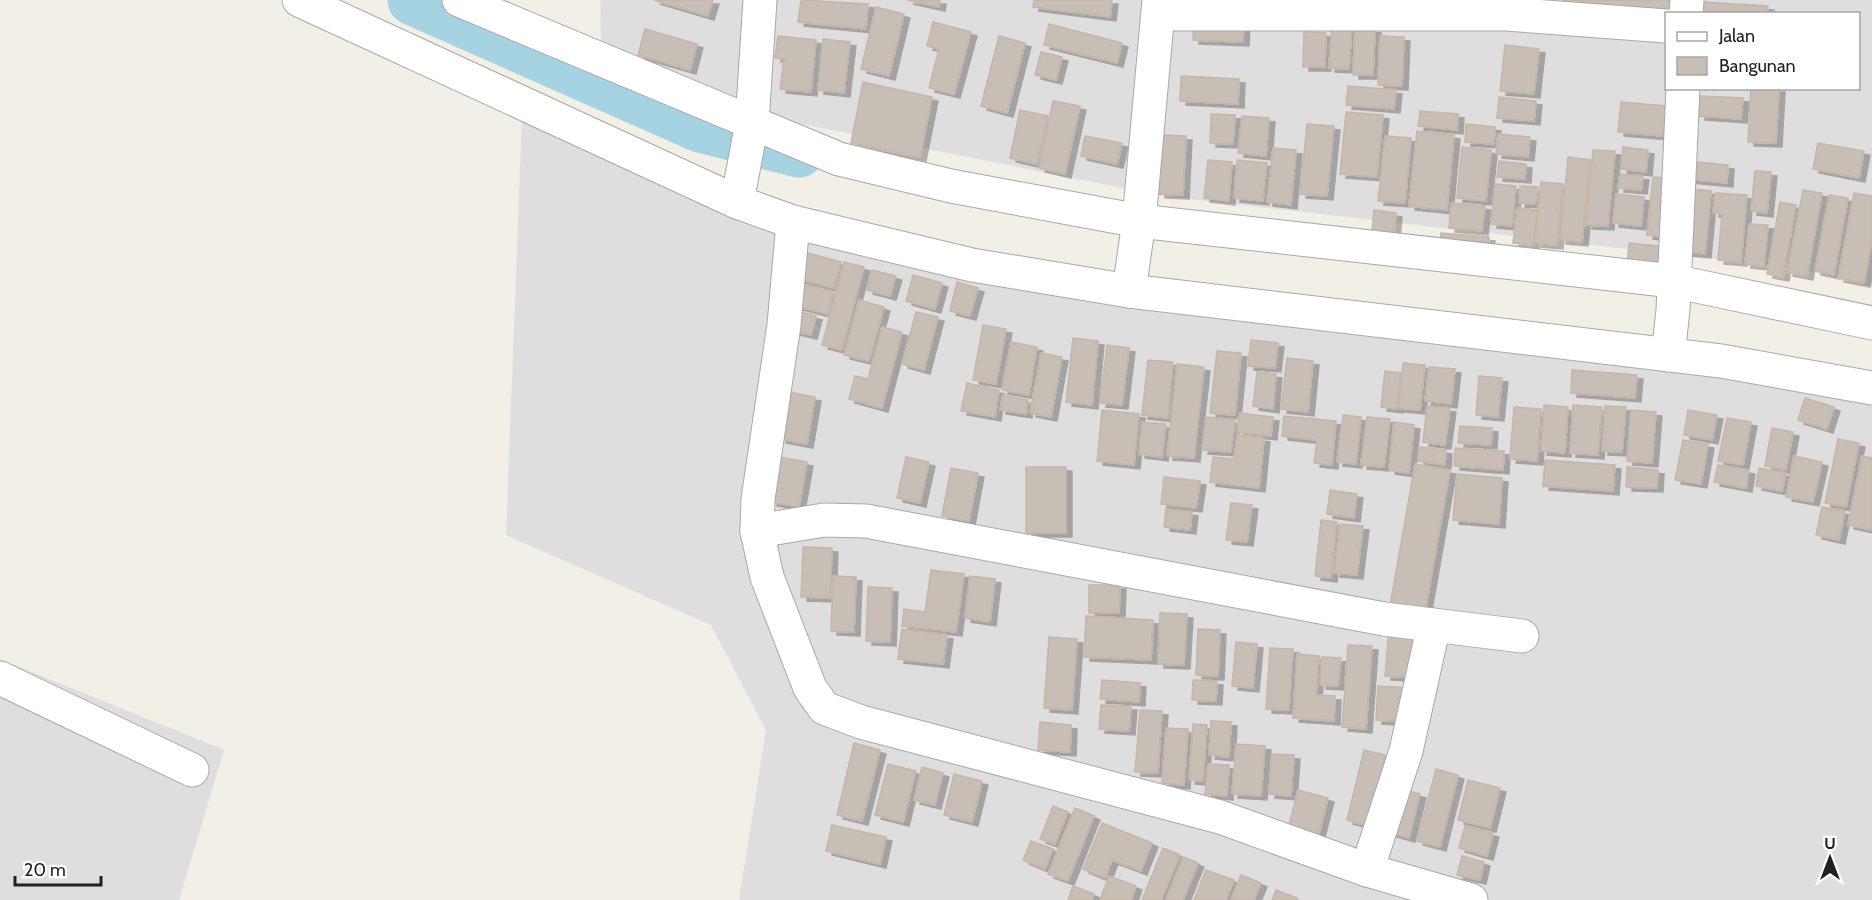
<svg xmlns="http://www.w3.org/2000/svg" width="1872" height="900" font-family="Cabin,sans-serif">
  <style>
    .residential { fill: #dfdede; fill-rule: evenodd }
    .lines { fill: none; stroke-linecap: round; stroke-linejoin: round }
    .river { stroke: #a5d3e2; stroke-width: 51 }
    .building { fill: #c7beb6; stroke: #c5b6a8; stroke-width: 1.5; filter: url(#shadow) }
    .minor-casing { stroke: #a8a8a8; stroke-width: 35 }
    .minor { stroke: #fff; stroke-width: 33 }
  </style>
  <defs>
    <filter id="shadow"><feDropShadow dx="6" dy="4" stdDeviation="0" flood-color="#0004"/></filter>
  </defs>
  <rect width="100%" height="100%" fill="#f2efe7"/>
  <g class="residential">
    <path d="M600,0H1872V287L1803,269L1163,196L802,124L601,42ZM1666,14H1858V88H1666Z"/>
    <path d="M522,118L760,210L1094,295L1872,392V900H739L766,730L711,625L506,535Z"/>
    <path d="M0,659L224,750L179,900H0Z"/>
  </g>
  <g class="lines">
    <path class="river" d="M413,0L700,127L799,152"/>
  </g>
  <g class="building">
    <path d="M654,0H713L708,16Z"/>
    <path d="M801,0L868,4L866,29L798,22Z"/>
    <path d="M907,0H940L939,7Z"/>
    <path d="M1034,0H1112L1110,17L1033,7Z"/>
    <path d="M1564,0H1670V14L1564,8Z"/>
    <path d="M1704,2L1768,6L1767,14H1703Z"/>
    <path d="M876,7L904,14L889,76L861,69Z"/>
    <path d="M1194,17L1244,19L1243,42L1193,40Z"/>
    <path d="M933,22L971,32L954,94L929,88L939,49L927,46Z"/>
    <path d="M1332,22H1352L1349,69L1329,68Z"/>
    <path d="M1049,24L1122,43L1117,63L1044,45Z"/>
    <path d="M1355,28L1375,29L1373,75H1353Z"/>
    <path d="M645,29L697,44L690,70L638,55Z"/>
    <path d="M1304,32L1326,33L1325,67H1303Z"/>
    <path d="M778,36L816,40L811,92L780,89L784,59L775,58Z"/>
    <path d="M999,36L1025,43L1007,113L981,106Z"/>
    <path d="M1380,36L1404,37L1402,86L1378,85Z"/>
    <path d="M823,39L850,42L844,93L818,90Z"/>
    <path d="M1505,45L1539,49L1534,94L1500,91Z"/>
    <path d="M1041,52L1062,57L1056,80L1035,75Z"/>
    <path d="M1181,76L1239,79L1238,104L1180,101Z"/>
    <path d="M863,82L932,97L920,157L851,143Z"/>
    <path d="M1348,86L1396,90L1394,109L1346,105Z"/>
    <path d="M1751,88H1779L1776,143L1748,142Z"/>
    <path d="M1700,96L1743,98L1741,119L1699,116Z"/>
    <path d="M1499,97L1536,101L1534,121L1497,118Z"/>
    <path d="M1053,101L1080,106L1065,174L1039,168Z"/>
    <path d="M1621,102L1667,106L1664,136L1618,132Z"/>
    <path d="M1020,110L1048,116L1037,164L1010,158Z"/>
    <path d="M1420,111L1458,114L1457,130L1418,126Z"/>
    <path d="M1346,112L1383,115L1377,177L1340,174Z"/>
    <path d="M1211,114L1235,115L1233,144L1210,143Z"/>
    <path d="M1242,116L1269,118L1266,156L1238,153Z"/>
    <path d="M1307,124L1334,126L1327,196L1300,194Z"/>
    <path d="M1466,124L1495,127L1494,144L1465,142Z"/>
    <path d="M1417,131L1454,135L1447,210L1409,206Z"/>
    <path d="M1498,134L1530,137L1528,157L1496,154Z"/>
    <path d="M1162,135L1186,136L1183,195L1159,194Z"/>
    <path d="M1085,136L1122,143L1117,164L1081,156Z"/>
    <path d="M1385,136L1411,138L1405,203L1378,201Z"/>
    <path d="M1818,143L1864,151L1859,178L1813,169Z"/>
    <path d="M1462,147L1491,150L1486,201L1457,198Z"/>
    <path d="M1623,147L1648,150L1646,172L1621,169Z"/>
    <path d="M1273,148L1296,150L1291,205L1267,202Z"/>
    <path d="M1593,150L1615,151L1608,226L1586,225Z"/>
    <path d="M1568,157L1590,160L1582,242L1560,240Z"/>
    <path d="M1208,160L1232,162L1229,201L1204,198Z"/>
    <path d="M1237,160L1267,163L1263,201L1234,198Z"/>
    <path d="M1499,161L1526,164L1525,179L1497,177Z"/>
    <path d="M1688,161L1728,165L1727,183L1686,179Z"/>
    <path d="M1755,171L1771,172L1767,213L1751,211Z"/>
    <path d="M1620,174L1643,176L1641,190L1618,188Z"/>
    <path d="M1653,177L1676,179L1670,238L1647,235Z"/>
    <path d="M1541,182L1563,184L1557,245L1535,243Z"/>
    <path d="M1495,184L1516,186L1512,226L1491,224Z"/>
    <path d="M1520,186L1538,187L1536,204L1519,203Z"/>
    <path d="M1692,189L1711,191L1705,254L1685,252Z"/>
    <path d="M1803,190L1822,193L1807,276L1787,272Z"/>
    <path d="M1715,193L1747,195L1741,262L1718,260L1722,214L1713,213Z"/>
    <path d="M1854,193L1872,196V240L1864,283L1838,278Z"/>
    <path d="M1616,194L1644,197L1641,226L1613,223Z"/>
    <path d="M1829,195L1848,198L1834,275L1815,271Z"/>
    <path d="M1780,202L1796,205L1783,277L1767,274Z"/>
    <path d="M1451,203L1485,206L1482,231L1449,228Z"/>
    <path d="M1517,208L1537,210L1533,245L1513,243Z"/>
    <path d="M1374,210L1396,213L1394,235L1372,232Z"/>
    <path d="M1749,224L1768,225L1764,266L1745,264Z"/>
    <path d="M1441,233L1489,237L1487,256L1439,252Z"/>
    <path d="M1629,243L1668,247L1665,271L1627,267Z"/>
    <path d="M801,251L841,262L834,288L794,278Z"/>
    <path d="M844,262L864,267L842,350L822,345Z"/>
    <path d="M872,270L896,276L890,296L867,290Z"/>
    <path d="M913,275L942,283L935,309L906,301Z"/>
    <path d="M795,282L833,292L828,314L789,304Z"/>
    <path d="M957,282L978,288L970,316L950,311Z"/>
    <path d="M859,300L884,307L869,361L844,355Z"/>
    <path d="M794,310L816,316L811,335L789,330Z"/>
    <path d="M916,312L938,317L924,370L902,364Z"/>
    <path d="M983,325L1006,329L996,384L973,380Z"/>
    <path d="M882,327L902,332L882,408L849,399L855,376L868,379Z"/>
    <path d="M1073,338L1098,341L1092,405L1066,402Z"/>
    <path d="M1251,340L1278,343L1275,368L1248,366Z"/>
    <path d="M1011,342L1037,347L1029,395L1002,390Z"/>
    <path d="M1107,345L1129,348L1122,405L1100,403Z"/>
    <path d="M1217,351L1241,353L1235,415L1210,413Z"/>
    <path d="M1041,353L1062,357L1051,417L1030,413Z"/>
    <path d="M1287,358L1313,361L1308,412L1281,409Z"/>
    <path d="M1148,360L1173,362L1168,418L1142,415Z"/>
    <path d="M1403,363L1425,365L1420,410L1398,408Z"/>
    <path d="M1177,364L1204,367L1194,458L1167,456Z"/>
    <path d="M1429,367L1455,369L1451,404L1425,401Z"/>
    <path d="M1572,370L1637,375L1635,398L1571,393Z"/>
    <path d="M1385,371L1401,373L1397,409L1381,407Z"/>
    <path d="M1257,372L1276,374L1273,409L1253,406Z"/>
    <path d="M1479,376L1502,378L1498,417L1476,415Z"/>
    <path d="M967,383L999,390L995,417L961,411Z"/>
    <path d="M789,392L815,397L807,444L780,439Z"/>
    <path d="M1003,395L1028,400L1026,414L1000,410Z"/>
    <path d="M1805,398L1834,407L1827,429L1798,420Z"/>
    <path d="M1544,405L1568,407L1565,453L1541,451Z"/>
    <path d="M1573,405L1602,407L1598,455L1570,453Z"/>
    <path d="M1427,406L1450,408L1445,445L1423,442Z"/>
    <path d="M1605,406L1626,407L1622,452L1602,451Z"/>
    <path d="M1514,407L1541,409L1537,461L1510,459Z"/>
    <path d="M1102,410L1139,414L1134,465L1097,461Z"/>
    <path d="M1631,410L1656,412L1652,463L1627,461Z"/>
    <path d="M1688,410L1717,415L1712,440L1684,435Z"/>
    <path d="M1239,413L1273,417L1271,436L1237,432Z"/>
    <path d="M1343,415L1361,417L1356,464L1337,462Z"/>
    <path d="M1284,416L1336,421L1332,465L1314,463L1317,440L1282,436Z"/>
    <path d="M1206,417L1235,420L1231,452L1202,450Z"/>
    <path d="M1367,417L1390,419L1384,467L1361,465Z"/>
    <path d="M1727,418L1751,422L1743,465L1718,461Z"/>
    <path d="M1142,422L1166,424L1162,457L1139,454Z"/>
    <path d="M1394,422L1414,425L1409,473L1389,470Z"/>
    <path d="M1460,426L1492,428L1491,445L1458,443Z"/>
    <path d="M1772,428L1793,432L1786,470L1765,466Z"/>
    <path d="M1237,435L1264,438L1259,488L1210,482L1213,457L1234,459Z"/>
    <path d="M1838,439L1859,443L1846,507L1825,503Z"/>
    <path d="M1683,440L1708,444L1701,484L1675,480Z"/>
    <path d="M1419,447L1446,450L1445,465L1418,461Z"/>
    <path d="M1455,448L1504,451L1503,470L1454,466Z"/>
    <path d="M1794,456L1822,462L1813,502L1786,497Z"/>
    <path d="M1862,456L1872,458V530L1848,525Z"/>
    <path d="M780,457L807,462L799,507L771,502Z"/>
    <path d="M906,457L929,462L920,503L897,498Z"/>
    <path d="M1545,460L1615,465L1613,491L1543,486Z"/>
    <path d="M1415,464L1450,470L1425,612L1390,606Z"/>
    <path d="M1718,465L1749,470L1746,488L1714,482Z"/>
    <rect x="1026" y="467" width="40" height="66"/>
    <path d="M1627,467L1658,470L1657,488L1626,487Z"/>
    <path d="M951,468L978,473L969,521L942,516Z"/>
    <path d="M1759,468L1786,473L1782,491L1756,486Z"/>
    <path d="M1457,474L1502,478L1499,524L1453,520Z"/>
    <path d="M1164,477L1200,481L1196,508L1161,504Z"/>
    <path d="M1330,490L1357,494L1354,518L1327,514Z"/>
    <path d="M1231,503L1252,505L1247,542L1226,540Z"/>
    <path d="M1822,507L1845,511L1839,540L1816,535Z"/>
    <path d="M1166,509L1192,512L1190,530L1164,527Z"/>
    <path d="M1321,520L1337,522L1331,578L1315,576Z"/>
    <path d="M1340,524L1363,526L1357,575L1334,573Z"/>
    <path d="M803,547L832,548L830,598L801,597Z"/>
    <path d="M931,570L964,574L956,632L902,626L904,609L925,612Z"/>
    <path d="M833,576L856,577L854,632L831,631Z"/>
    <path d="M970,576L995,579L990,622L965,618Z"/>
    <path d="M1089,585H1120L1119,613H1089Z"/>
    <path d="M868,587L892,588L890,642L866,641Z"/>
    <path d="M1160,613L1187,614L1184,665L1158,664Z"/>
    <path d="M1086,616L1153,620L1151,660L1084,657Z"/>
    <path d="M902,629L947,635L943,664L898,659Z"/>
    <path d="M1198,629L1220,630L1218,676L1196,675Z"/>
    <path d="M1389,630L1424,633L1421,678L1385,676Z"/>
    <path d="M1049,637L1077,639L1072,710L1044,708Z"/>
    <path d="M1236,642L1257,644L1253,688L1232,686Z"/>
    <path d="M1348,645L1372,646L1366,729L1342,727Z"/>
    <path d="M1270,648L1293,649L1289,710L1266,709Z"/>
    <path d="M1297,654L1319,656L1316,695L1335,696L1334,721L1293,718Z"/>
    <path d="M1322,657L1341,658L1338,686L1320,685Z"/>
    <path d="M1102,680L1140,683L1139,702L1100,699Z"/>
    <path d="M1193,680L1217,681L1216,701L1192,700Z"/>
    <path d="M1378,686L1411,688L1408,722L1376,720Z"/>
    <path d="M1101,705L1131,706L1129,731L1099,729Z"/>
    <path d="M1140,710L1162,711L1158,773L1135,772Z"/>
    <path d="M1211,721L1231,722L1229,757L1209,755Z"/>
    <path d="M1040,722L1071,725L1070,752L1038,750Z"/>
    <path d="M1193,724L1207,725L1203,781L1189,780Z"/>
    <path d="M1166,728L1188,729L1184,785L1162,783Z"/>
    <path d="M854,743L880,750L862,821L837,815Z"/>
    <path d="M1236,744L1265,746L1261,796L1232,794Z"/>
    <path d="M1364,750L1385,755L1368,826L1347,820Z"/>
    <path d="M1272,754L1294,755L1291,796L1269,794Z"/>
    <path d="M888,764L916,771L903,822L875,815Z"/>
    <path d="M1208,764L1229,765L1227,796L1205,794Z"/>
    <path d="M922,767L943,773L935,805L914,800Z"/>
    <path d="M1436,769L1458,775L1440,847L1417,841Z"/>
    <path d="M954,774L982,781L972,822L944,815Z"/>
    <path d="M1468,780L1500,788L1490,828L1458,820Z"/>
    <path d="M1398,788L1420,794L1409,838L1387,832Z"/>
    <path d="M1298,790L1328,798L1317,841L1287,833Z"/>
    <path d="M1053,806L1068,812L1055,844L1040,839Z"/>
    <path d="M1075,808L1094,816L1068,881L1048,874Z"/>
    <path d="M1102,823L1152,843L1141,871L1112,860L1105,878L1083,869Z"/>
    <path d="M832,825L886,837L880,864L826,851Z"/>
    <path d="M1465,826L1493,833L1487,856L1459,848Z"/>
    <path d="M1031,841L1053,849L1045,869L1023,860Z"/>
    <path d="M1163,848L1180,855L1161,900H1142Z"/>
    <path d="M1462,856L1484,862L1480,880L1457,875Z"/>
    <path d="M1183,857L1198,863L1183,900H1166Z"/>
    <path d="M1206,870L1234,880L1226,900H1194Z"/>
    <path d="M1241,875L1261,883L1254,900H1231Z"/>
    <path d="M1109,876L1136,886L1131,900H1100Z"/>
    <path d="M1073,886L1094,894L1092,900H1068Z"/>
    <path d="M1276,890L1297,898V900H1272Z"/>
  </g>
  <g class="lines">
    <g class="minor-casing">
      <g id="minor">
        <path d="M299,0L737,202L793,222L972,265L1129,291L1721,361L1872,388"/>
        <path d="M459,0L839,159L951,186L1139,221L1673,281L1872,323"/>
        <path d="M1158,14H1506L1666,26"/>
        <path d="M1686,14L1687,0"/>
        <path d="M737,202L752,123L760,0"/>
        <path d="M793,222L784,325L758,499L757,531L767,577L810,688L824,708L861,722L1220,817L1367,870L1471,900"/>
        <path d="M1129,291L1139,221L1159,0"/>
        <path d="M1668,355L1673,310L1683,88"/>
        <path d="M757,531L824,520L866,521L1384,619L1522,636"/>
        <path d="M0,678L192,770"/>
        <path d="M1367,870L1406,751L1434,625"/>
      </g>
    </g>
    <use href="#minor" class="minor"/>
  </g>
  <rect x="1665" y="12" width="195" height="78" fill="#ffffff" stroke="#a6a6a6" stroke-width="1.5"/>
  <rect x="1677" y="32" width="30" height="9" fill="#ffffff" stroke="#a6a6a6" stroke-width="1.5"/>
  <text x="1719" y="42" font-size="18" fill="#212121">Jalan</text>
  <rect x="1677" y="57" width="30" height="18" fill="#c7beb6" stroke="#a6a6a6" stroke-width="1.5"/>
  <text x="1719" y="72" font-size="18" fill="#212121">Bangunan</text>
  <g transform="translate(1830 858)" stroke="#ffffff" stroke-width="4.5" paint-order="stroke">
  <path d="M0-4.5L10 22L0 15L-10 22Z" fill="#212121"/>
  <text y="-9" font-size="16" font-weight="bold" text-anchor="middle" fill="#212121">U</text>
  </g>
  <path d="M15 876v9h86v-9" fill="none" stroke="#212121" stroke-width="3"/>
  <text x="24" y="876" font-size="18" fill="#212121" stroke="#ffffff" stroke-width="4.5" paint-order="stroke">20 m</text>
</svg>
